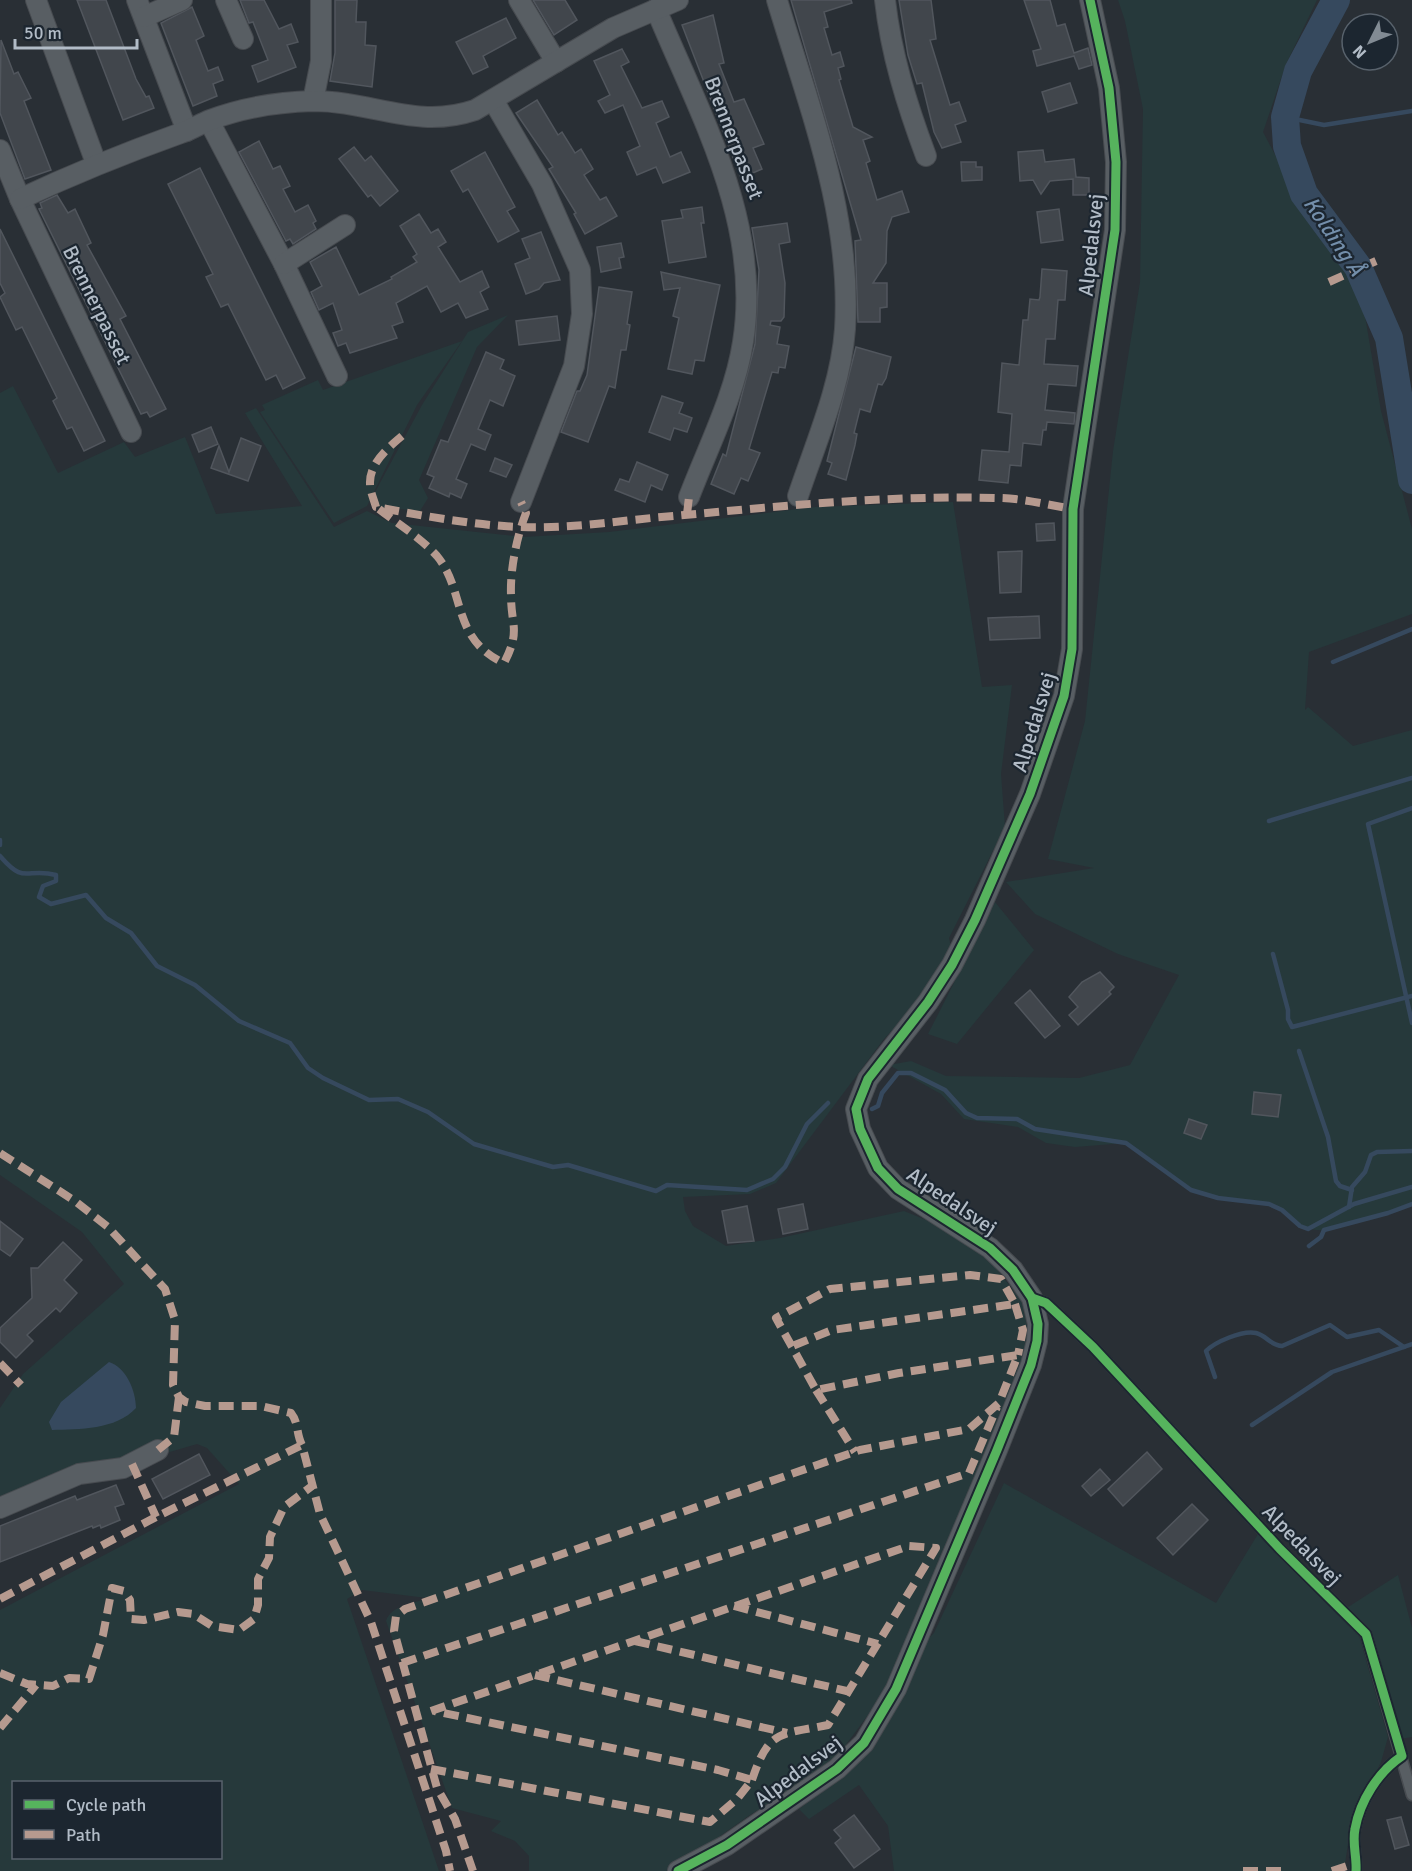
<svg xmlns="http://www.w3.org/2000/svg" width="1412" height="1871" font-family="Signika,sans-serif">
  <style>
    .green { fill: #26393b; fill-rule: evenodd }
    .water { fill: #36495e }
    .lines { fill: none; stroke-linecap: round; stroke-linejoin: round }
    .stream { stroke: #36495e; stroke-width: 4.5 }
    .river { stroke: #36495e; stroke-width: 28 }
    .building { fill: #41464c; stroke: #51565d; stroke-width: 1.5 }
    .lane-casing { stroke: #474b50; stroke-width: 13 }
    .street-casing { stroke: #474b50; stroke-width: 22 }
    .lane { stroke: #585e63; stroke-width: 10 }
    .street { stroke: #585e63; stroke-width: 20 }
    .quiet { stroke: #b69a8f; stroke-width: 8; stroke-dasharray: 15 8; stroke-linecap: butt }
    .cycleway-casing { stroke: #1c2630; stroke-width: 13 }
    .cycleway { stroke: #56b35d; stroke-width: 9 }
    .labels { text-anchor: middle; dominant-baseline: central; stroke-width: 4.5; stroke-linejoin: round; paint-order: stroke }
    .street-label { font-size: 21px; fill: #b2bcc7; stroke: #1c2630 }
    .water-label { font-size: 22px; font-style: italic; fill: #738eaa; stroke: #1c2630 }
  </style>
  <rect width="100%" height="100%" fill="#292f35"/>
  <g class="green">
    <path d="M1118,0H1317L1286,64L1263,132L1313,227L1340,260L1364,310L1381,411L1412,529V614L1309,652L1305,710L1308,707L1353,746L1412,730V1204C1383,1213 1355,1225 1325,1230C1301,1233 1292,1214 1273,1206C1248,1196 1218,1202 1193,1191C1176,1183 1144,1155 1126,1143L1075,1147L1046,1143L1018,1127L964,1119L941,1094L889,1065L911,1061L946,1076L1079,1078L1130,1065L1179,975L1118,954L1035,914L1006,882L1094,868L1048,859L1085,721L1113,451L1140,282L1143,109L1125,21Z"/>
    <path d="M508,315L477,347L419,480L428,498L420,511L378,507L374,494L422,405L468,332Z"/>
    <path d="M462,341L417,405L367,506L334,523L260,412L265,410L262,405L318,380L323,390Z"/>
    <path d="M13,386L58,473L124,442L135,457L185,437L216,514L302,506L245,413L256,408L334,527L367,511L392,523L524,537L609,532L815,507L953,502L982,687L1012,685L1001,774L1005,827L949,938L952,951L920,1001L884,1039L776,1183L750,1194L683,1197L685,1211L693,1226L726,1246L780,1238L904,1211L946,1228L989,1259L1022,1302L1028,1331L1017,1382L900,1663L874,1707L833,1762L747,1817L688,1859L667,1871H529V1856L515,1841L491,1831L501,1821L452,1808L386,1621C391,1605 414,1604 427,1598L362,1590L347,1599L439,1871H0V1610L239,1484L207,1448L197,1444L163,1454L121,1461L0,1499V1408L23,1374L124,1284L82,1232L0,1175V393ZM14,1782H220V1858H14Z"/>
    <path d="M995,902L1034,950L957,1044L928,1034Z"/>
    <path d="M1004,1483L1216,1603L1258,1534L1358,1632L1388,1737L1381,1762L1351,1823L1344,1871H894L888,1826L859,1785L809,1819L799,1809L854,1765L921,1646L934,1633Z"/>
    <path d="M1398,1575L1412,1628V1737L1400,1739L1366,1634L1342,1611Z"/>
  </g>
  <path class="water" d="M109,1362C126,1367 136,1391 136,1408C116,1430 79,1429 52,1430L49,1422L61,1402Z"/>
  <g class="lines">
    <g class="stream">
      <path d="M1285,117L1324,125L1412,111"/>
      <path d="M1333,662L1412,629"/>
      <path d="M1412,808L1368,824L1412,1023"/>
      <path d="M1269,821L1412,778"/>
      <path d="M0,840V845"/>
      <path d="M0,856C26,886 25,867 56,875V881L43,886L39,897L51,904L86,895L106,918L131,933L157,966L195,985L239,1021L290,1043L308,1068L323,1078L369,1100L398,1099L428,1112L474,1144L553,1167L568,1165L656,1191L667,1185L747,1190L773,1179L785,1167L807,1124L828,1103"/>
      <path d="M1273,954L1288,1010V1019L1292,1027L1412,996"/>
      <path d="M1299,1051L1328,1137L1336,1181L1340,1186L1352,1190"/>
      <path d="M872,1109L878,1106L882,1093L898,1073H911L945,1090L966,1113L977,1118L1017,1119L1035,1129L1126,1143L1191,1190L1218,1198L1269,1204L1282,1210L1300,1226L1308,1229L1354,1204L1412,1187"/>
      <path d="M1349,1207L1352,1187L1365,1172L1371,1155L1377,1152L1412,1151"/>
      <path d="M1309,1246L1321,1237L1324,1230L1388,1213L1412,1204"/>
      <path d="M1215,1377L1206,1351C1215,1342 1242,1330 1256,1333C1267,1336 1270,1345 1282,1346L1330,1325L1347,1337L1379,1330L1404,1347"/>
      <path d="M1252,1425L1332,1372L1412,1344"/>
    </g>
    <path class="river" d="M1336,0L1298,71L1285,117L1287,146L1304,194L1358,267L1389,338L1412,480"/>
  </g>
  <g class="building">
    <path d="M77,0H106L136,79L146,97L149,96L154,108L123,120Z"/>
    <path d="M240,0H264L279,29L291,24L298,42L287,45L296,67L258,82L252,66L268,60L253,22L249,23Z"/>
    <path d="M335,0H357L356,22H366L365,45L376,46L372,87L330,81L335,53Z"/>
    <path d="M533,0H565L577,20L554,35Z"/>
    <path d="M791,0H851L852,3L824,12L828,27L824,28L832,55L840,52L844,66L838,68L841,79L839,80L853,127L872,137L863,140L870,161L866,163L877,200L902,191L909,212L892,217L887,231L886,263L873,283H887V307L880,308V322H858L855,241L861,240Z"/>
    <path d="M899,0H931L936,39L930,40L950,105L959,102L966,121L955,125L961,142L942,148L934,132L922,83L917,84L908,55Z"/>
    <path d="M1024,0H1050L1057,26L1065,24L1074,53L1088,48L1092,65L1079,69L1074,56L1037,66L1033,51L1041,49Z"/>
    <path d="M192,7L204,36L196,40L208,71L218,67L223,80L213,84L217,96L193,106L161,23Z"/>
    <path d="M713,15L724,63L719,64L734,102L744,99L764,144L753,148L762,169L741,178L682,25Z"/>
    <path d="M506,18L516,38L483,56L488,67L473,74L456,42Z"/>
    <path d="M1,40L14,74L18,72L31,98L24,101L51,170L25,179L0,113Z"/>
    <path d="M622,49L629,62L621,66L642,108L662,101L669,117L656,123L670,157L681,152L690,172L663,183L656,167L637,175L627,152L640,146L623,105L605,113L598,101L610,95L594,61Z"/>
    <path d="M1070,83L1077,103L1048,112L1042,92Z"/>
    <path d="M537,100L558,135L562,132L575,153L581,149L593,169L584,175L600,200L606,197L617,216L585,234L574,214L576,213L549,169L553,167L516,113Z"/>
    <path d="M259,141L273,169L280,166L290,186L283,189L295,212L308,205L316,221L313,223L316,229L293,244L290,239L286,241L239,152Z"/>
    <path d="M354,147L365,161L371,156L398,191L380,206L371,195L368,197L339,159Z"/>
    <path d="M1043,150L1045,162L1074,159L1076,177L1089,178V195H1073V179L1050,181L1041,194L1033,180L1020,181L1018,152Z"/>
    <path d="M485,152L515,207L507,211L519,231L498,242L468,189L463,192L451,171Z"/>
    <path d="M961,162H976V167H982V180L962,181Z"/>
    <path d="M200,168L305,378L283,389L276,375L266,380L228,304L221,307L206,277L213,274L168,184Z"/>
    <path d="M57,195L68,213L75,209L91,243L87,245L126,316L120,319L166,409L150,417L147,412L141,414L39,209L42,208L40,203Z"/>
    <path d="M702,207L704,223H701L706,257L669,263L662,221L683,218L681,210Z"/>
    <path d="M1059,209L1063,240L1041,243L1037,212Z"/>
    <path d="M419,214L431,233L438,229L446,242L438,247L460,282L482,271L489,287L480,292L488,309L466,318L458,303L441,312L427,286L396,303L403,322L392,326L397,338L350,353L346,343L338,346L333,333L342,330L333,303L319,310L311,292L322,286L310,262L336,247L359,295L392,279L391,277L417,262L413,257L417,254L400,226Z"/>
    <path d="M787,223L790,242L779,244L785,283L784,317L781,321H771L770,325L780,327L777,344L789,346L785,368L779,367L778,373L772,372L749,449L760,453L748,481L741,478L734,494L711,484L723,454L726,456L755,344L759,270L752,228Z"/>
    <path d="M0,229L105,441L84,451L72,427L67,429L53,401L57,398L22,327L16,330L0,297L5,293L0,283Z"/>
    <path d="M541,232L560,280L544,283L539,289L526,294L515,264L530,258L522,239Z"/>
    <path d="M621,243L624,257L619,258L621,268L601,272L597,247Z"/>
    <path d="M1042,269L1067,271L1065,300H1058L1055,339H1046L1044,364L1078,366L1076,386L1048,384L1045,410L1075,413L1074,424L1047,422L1046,430H1043L1041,445L1023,443L1021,466L1010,465L1008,483L979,480L982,450L1009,452L1012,414L998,412L1002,363L1019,365L1023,320H1028L1030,299L1039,300L1040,297Z"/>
    <path d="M661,272L720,285L704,361L695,360L692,374L668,369L679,318L673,316L680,288L664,290Z"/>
    <path d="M599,287L632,292L627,324L630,325L626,350H621L615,388L609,386L588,442L561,432L577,391H580L587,375Z"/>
    <path d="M557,316L560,340L519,345L516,321Z"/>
    <path d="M856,347L891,357L886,378L882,385L878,384L870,412L860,409L854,433L857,434L855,445L846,480L828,474L832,463L827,461Z"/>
    <path d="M486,352L504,360L500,369L515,376L503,406L490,400L478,429L491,435L485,450L471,444L456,479L467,484L461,498L450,493L449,497L429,488L434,477L427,474L441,440L448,442Z"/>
    <path d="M662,396L683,403L679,413L692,418L687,432L674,428L670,440L649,432Z"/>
    <path d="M211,427L218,444L199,452L192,435Z"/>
    <path d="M241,438L261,446L248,481L211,468L219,446L229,472Z"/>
    <path d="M495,458L512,465L506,477L490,471Z"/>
    <path d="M637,462L668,475L662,490L651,485L645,502L615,490L620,479L629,482Z"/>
    <path d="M1054,523L1055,540L1037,541L1036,524Z"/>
    <path d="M1022,551L1021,592L1000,593L998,552Z"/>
    <path d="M1039,616L1040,638L990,640L988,618Z"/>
    <path d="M1100,972L1114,987L1109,992L1111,994L1078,1025L1069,1015L1078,1007L1069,997L1082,982Z"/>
    <path d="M1030,990L1060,1026L1045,1038L1015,1003Z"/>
    <path d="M1254,1092L1281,1095L1278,1117L1252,1114Z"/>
    <path d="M1189,1119L1207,1125L1201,1139L1184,1133Z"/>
    <path d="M803,1204L808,1229L783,1234L778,1209Z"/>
    <path d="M747,1206L754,1241L728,1243L722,1211Z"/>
    <path d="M0,1221L23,1239L10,1256L0,1249Z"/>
    <path d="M63,1242L82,1260L64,1280L77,1293L60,1312L56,1308L27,1335L33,1341L16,1358L0,1342V1328L32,1298L31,1268H38Z"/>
    <path d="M1147,1452L1162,1469L1123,1506L1108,1489Z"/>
    <path d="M199,1454L210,1475L163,1499L152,1479Z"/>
    <path d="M1100,1469L1110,1480L1091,1496L1082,1486Z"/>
    <path d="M116,1485L124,1504L115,1507L120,1520L101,1528L100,1525L93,1528L92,1526L0,1562V1526L75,1496L77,1500Z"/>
    <path d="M1192,1504L1208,1520L1173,1555L1157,1538Z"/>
    <path d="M854,1815L880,1849L854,1868L835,1843L841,1838L834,1830Z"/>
    <path d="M1401,1817L1409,1845L1395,1849L1387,1820Z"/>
  </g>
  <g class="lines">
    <g class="lane-casing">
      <g id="lane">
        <path d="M1032,1298L1046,1303L1093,1347L1280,1549L1366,1634L1412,1795"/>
        <path d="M1356,1871C1357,1857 1352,1843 1355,1829C1360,1801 1378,1772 1402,1756"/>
      </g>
    </g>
    <g class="street-casing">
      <g id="street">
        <path d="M36,0L96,163"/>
        <path d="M137,0L187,131"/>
        <path d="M226,0L243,39"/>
        <path d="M519,0L556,62"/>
        <path d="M777,0C809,107 852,215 845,329C841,386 816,442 798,496"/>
        <path d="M885,0C891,54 907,105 926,156"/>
        <path d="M656,9C700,115 762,223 743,342C735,395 708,447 689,497"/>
        <path d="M144,17L182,0"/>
        <path d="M493,100L542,184L580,270L582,314L574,366L521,502"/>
        <path d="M313,101L321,61V0"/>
        <path d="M209,121L284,264L337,376"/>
        <path d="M0,150L20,199L131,432"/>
        <path d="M20,199C73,174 125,153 181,133C191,130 200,124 210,120C242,108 278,102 313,101C372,101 416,130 475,110L613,28L678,0"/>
        <path d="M284,264L345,225"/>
        <path d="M0,1508L79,1474L123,1468L158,1450"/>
        <path d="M678,1871L727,1845L837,1769L864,1743L896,1689L997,1450L1031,1365L1037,1341L1038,1324L1032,1298L1013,1270L990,1248L898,1189L878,1168L860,1129L856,1109L868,1079L928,1002L952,965L975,920L1030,794L1064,696L1072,649L1073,509L1115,230L1116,162L1109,88L1090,0"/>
      </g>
    </g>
    <use href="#lane" class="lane"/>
    <use href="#street" class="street"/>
    <g class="quiet">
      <path d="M1329,282L1376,261"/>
      <path d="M402,436C389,447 369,463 370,484C370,491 374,500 376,507C424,516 472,525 520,527C573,529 622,520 674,516C781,506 889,495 997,498C1022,498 1048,505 1073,509"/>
      <path d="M379,509C398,524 421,538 437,556C466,591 451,639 504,663C521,630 511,627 511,595C510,569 517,536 526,513L521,502"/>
      <path d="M687,514L689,497"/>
      <path d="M0,1153L75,1201L108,1227L165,1289L175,1320L173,1385L179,1397L186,1402L205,1406H261L291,1413C299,1423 296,1434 302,1445L320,1514L371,1622L446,1851L450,1871"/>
      <path d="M1015,1304L1023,1330L1018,1355"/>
      <path d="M0,1363L21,1385"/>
      <path d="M816,1390L855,1452"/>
      <path d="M158,1450L174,1437L179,1397"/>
      <path d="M132,1464L156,1517"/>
      <path d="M0,1599L156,1517L302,1445"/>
      <path d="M734,1606L878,1644"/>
      <path d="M635,1641L851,1692"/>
      <path d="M402,1663L969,1473L997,1407"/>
      <path d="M0,1673L27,1684L53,1686L69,1678L89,1679L103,1635L112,1588L124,1591L130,1600L131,1619L144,1620L178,1612L193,1614L212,1626L239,1630L254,1619L258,1605V1579L269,1558L270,1537L284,1507L312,1486"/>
      <path d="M535,1675L787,1733"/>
      <path d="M431,1711L909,1546L936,1548L828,1725C779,1735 769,1729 752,1780"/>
      <path d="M0,1728L36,1685"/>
      <path d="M431,1769L710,1822L737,1799L752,1780L718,1770L434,1711"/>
      <path d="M473,1871L455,1819L437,1788L394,1631L396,1616L405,1609L860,1450L969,1429L999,1403L1018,1355L899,1373L816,1390L776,1318L830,1289L970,1275L1001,1279L1015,1304L832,1330L790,1347"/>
      <path d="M1243,1871H1285"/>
      <path d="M1332,1871L1347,1866L1355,1859"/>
    </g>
    <g class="cycleway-casing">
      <g id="cycleway">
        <path d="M1032,1298L1046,1303L1093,1347L1280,1549L1366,1634L1402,1756C1378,1772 1360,1801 1355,1829C1352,1843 1357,1857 1356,1871"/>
        <path d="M678,1871L727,1845L837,1769L864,1743L896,1689L997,1450L1031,1365L1037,1341L1038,1324L1032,1298L1013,1270L990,1248L898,1189L878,1168L860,1129L856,1109L868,1079L928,1002L952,965L975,920L1030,794L1064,696L1072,649L1073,509L1115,230L1116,162L1109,88L1090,0"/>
      </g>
    </g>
    <use href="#cycleway" class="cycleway"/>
  </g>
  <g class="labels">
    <g class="street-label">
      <text transform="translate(734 138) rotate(69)">Brennerpasset</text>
      <text transform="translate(1091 245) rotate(-84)">Alpedalsvej</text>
      <text transform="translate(97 305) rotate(64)">Brennerpasset</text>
      <text transform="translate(1034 722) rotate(-73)">Alpedalsvej</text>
      <text transform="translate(952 1201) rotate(34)">Alpedalsvej</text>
      <text transform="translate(1302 1545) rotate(46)">Alpedalsvej</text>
      <text transform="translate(798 1771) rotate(-37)">Alpedalsvej</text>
    </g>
    <g class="water-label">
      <text transform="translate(1334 236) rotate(56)">Kolding Å</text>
    </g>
  </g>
  <rect x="12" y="1781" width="210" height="78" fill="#1c2630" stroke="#58626c" stroke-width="1.5"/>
  <rect x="24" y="1800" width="30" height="9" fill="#56b35d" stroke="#58626c" stroke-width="1.5"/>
  <text x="66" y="1811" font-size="18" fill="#b2bcc7">Cycle path</text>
  <rect x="24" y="1830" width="30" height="9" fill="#b69a8f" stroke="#58626c" stroke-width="1.5"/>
  <text x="66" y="1841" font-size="18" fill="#b2bcc7">Path</text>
  <g transform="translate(1370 42) rotate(227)"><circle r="28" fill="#1c2630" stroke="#58626c" stroke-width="1.5"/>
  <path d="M0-4.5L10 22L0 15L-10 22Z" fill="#828b94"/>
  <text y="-9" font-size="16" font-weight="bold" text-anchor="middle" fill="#b2bcc7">N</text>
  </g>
  <path d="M15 39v9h122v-9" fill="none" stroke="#b2bcc7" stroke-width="3"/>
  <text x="24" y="39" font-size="18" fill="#b2bcc7" stroke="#1c2630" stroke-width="4.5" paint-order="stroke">50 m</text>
</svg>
